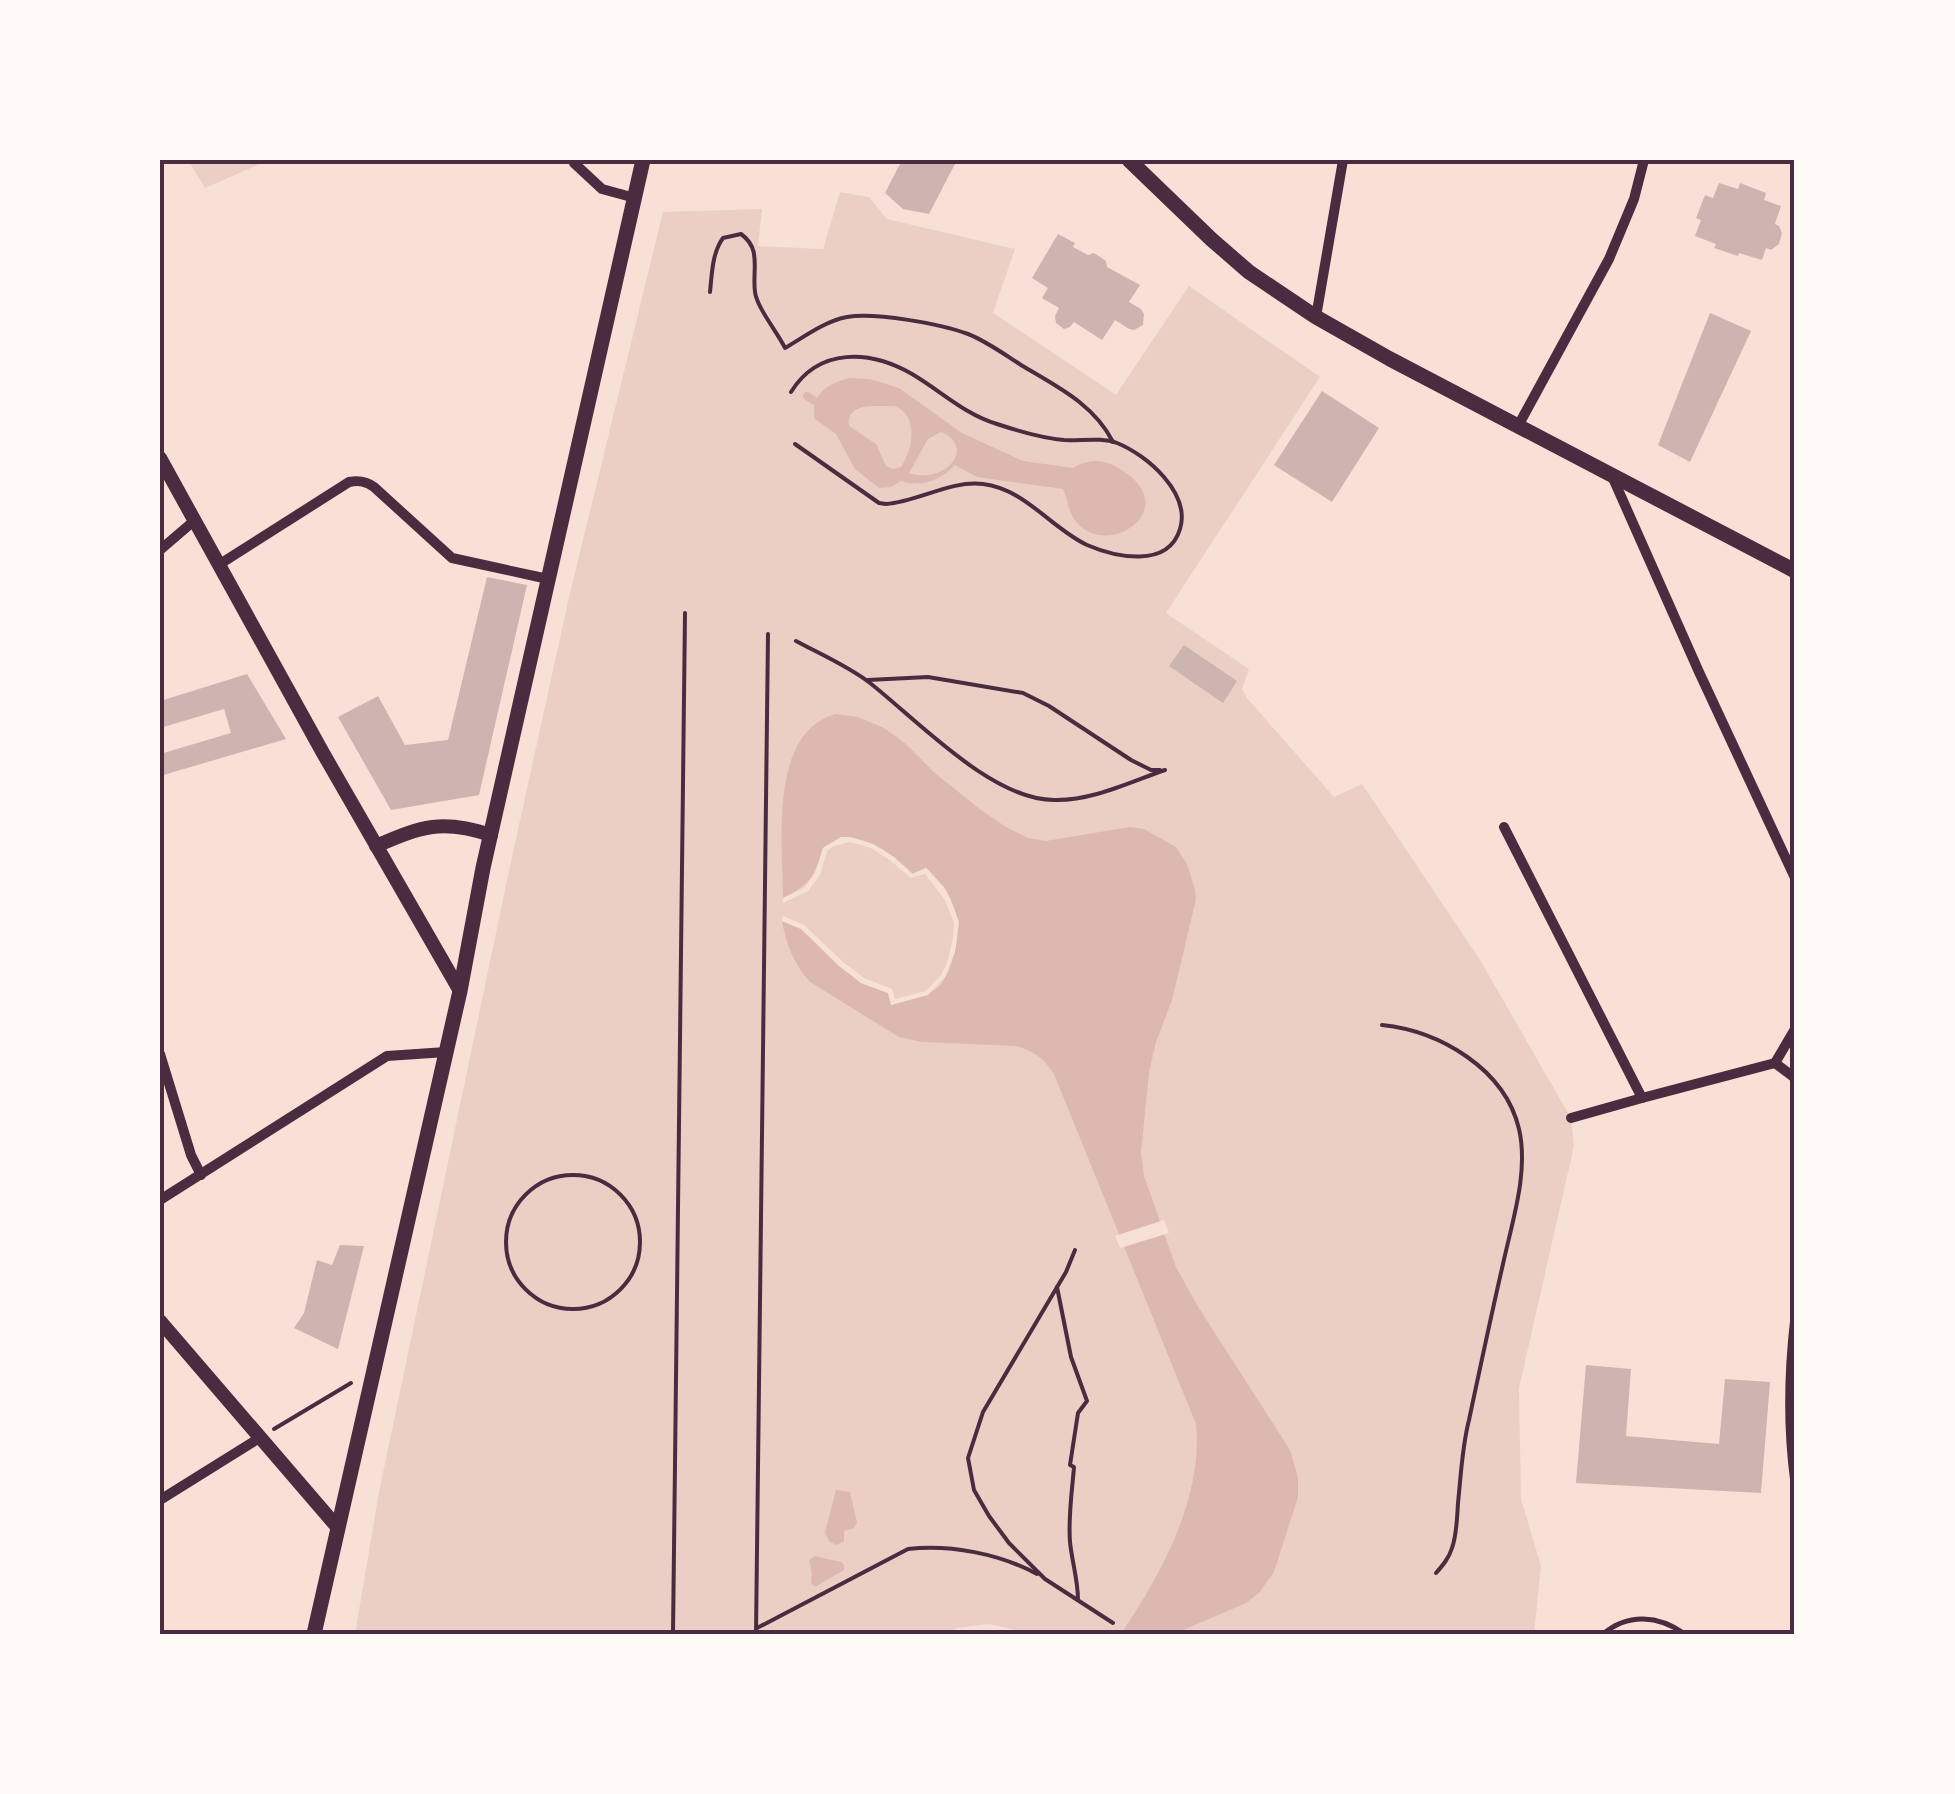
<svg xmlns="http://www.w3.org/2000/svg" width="1955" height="1794" font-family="Jost,sans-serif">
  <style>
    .green { fill: #ebcfc5 }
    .water { fill: #dcb8b0; fill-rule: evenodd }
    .pier { fill: #f7e1d7 }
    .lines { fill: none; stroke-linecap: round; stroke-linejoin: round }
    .stream { stroke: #dcb8b0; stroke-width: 8 }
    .building { fill: #ccb4b1 }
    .path { stroke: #4a2c40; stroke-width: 4 }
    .service { stroke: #4a2c40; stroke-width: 5 }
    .minor { stroke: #4a2c40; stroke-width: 10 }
    .tertiary { stroke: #4a2c40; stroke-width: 14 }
    .secondary { stroke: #4a2c40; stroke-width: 15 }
    .neatline { fill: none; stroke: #4a2c40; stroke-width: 4 }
  </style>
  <rect width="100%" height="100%" fill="#f7e1d7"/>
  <g class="green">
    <path d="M188,160H269L205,188Z"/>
    <path d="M840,192L869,197L887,219L1015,249L993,313L1116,395L1189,286L1320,377L1166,613L1249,669L1242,689L1247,698L1334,797L1362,784L1480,960L1571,1118L1574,1146L1519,1388L1521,1499L1541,1566L1534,1634H355L379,1492L510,866L570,593L663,212L762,209L758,246L823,249Z"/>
  </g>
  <g class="water">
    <path d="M849,378L870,379L899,388L962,433L1023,461L1073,468C1088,459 1101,459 1117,467C1186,506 1112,558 1079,525C1069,516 1068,501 1063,489L977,477L955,465C940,480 923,488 901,481L891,487L879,488L855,469L836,434L815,419C810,395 827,384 849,378ZM895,406C919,416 913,449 901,467L893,469L886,466L876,444L849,426C846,401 877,407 895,406ZM941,432C977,447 945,485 909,473L928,439Z"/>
    <path d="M836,714L858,717L884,728L906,744L936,774L981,810L1006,827L1028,838L1046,841L1130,827L1144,829L1176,847L1187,864L1195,889L1196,899L1172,1000L1156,1042L1149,1072L1141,1153L1144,1176L1176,1267L1197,1305L1290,1450L1298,1477V1497L1274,1572L1259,1593L1246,1603L1174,1634H1121C1161,1574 1203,1499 1196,1424L1054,1074C1044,1059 1034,1051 1016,1046L922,1042L899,1037L810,982C794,964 786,944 782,921L801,929L861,983L889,993L891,1005C903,1001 927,996 936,989C944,983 950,969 952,961C965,921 955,897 926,868L913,874C889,850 854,824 823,848C814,877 811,884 783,898C783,845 768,732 836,714Z"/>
    <path d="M836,1490L850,1492L857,1523L854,1528L844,1531V1541L837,1545L830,1542L825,1533Z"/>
    <path d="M814,1556L841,1562L844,1565V1570L815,1587L811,1583L812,1573L809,1561Z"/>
  </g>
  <g class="pier">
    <path d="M841,837H850L873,844L894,857L912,874L926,868L944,887L950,898L959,922L955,952L945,977L928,995L891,1005L888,993L861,983L839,966L801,929L782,921L783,916L804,925L843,962L864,978L892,989L895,999L926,991L941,975L947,963L953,938L954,923L945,900L925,874L911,878L891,861L871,848L850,842L834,846L827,851L820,875L808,891L783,903V898L804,888L815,873L823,848Z"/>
    <path d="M1164,1220L1169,1233L1120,1248L1115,1236Z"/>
    <path d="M989,1624L1019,1631L1017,1634H943L957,1628Z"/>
  </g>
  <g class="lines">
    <path class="stream" d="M807,396L815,401"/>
  </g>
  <g class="building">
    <path d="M902,160H957L929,214L903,209L885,193Z"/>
    <path d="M1719,183L1738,189L1740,183L1766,193L1764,200L1781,206L1775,224L1779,226L1782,233L1779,244L1771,250L1766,248L1762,260L1739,253L1738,256L1714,248L1716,244L1695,236L1701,220L1696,218L1705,195L1713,198Z"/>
    <path d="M1058,234L1075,243L1073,247L1088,255L1094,253L1106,261L1107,267L1140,285L1129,302L1141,309L1144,314L1143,325L1134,330L1129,329L1115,320L1102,340L1074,322L1070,327L1064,329L1056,323L1055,316L1059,308L1042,298L1048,288L1032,278Z"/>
    <path d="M1710,313L1751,331L1690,462L1658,445Z"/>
    <path d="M1322,391L1379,428L1332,502L1274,465Z"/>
    <path d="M487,577L527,585L479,795L391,810L338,717L378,696L405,745L448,740Z"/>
    <path d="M1184,645L1237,681L1223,703L1169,666Z"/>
    <path d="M247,674L286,739L160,776V754L231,733L224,709L160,728V701Z"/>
    <path d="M340,1245L364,1246L338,1349L294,1328L304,1313L317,1260L332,1265Z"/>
    <path d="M1586,1365L1631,1369L1626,1436L1719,1444L1725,1379L1770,1382L1761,1493L1576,1483Z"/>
  </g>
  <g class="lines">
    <g class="path">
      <path d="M710,292C712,274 712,253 723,238L741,234C762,249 752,270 755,292C757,308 778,333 785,348C804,337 825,321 847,317C875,312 941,324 968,334C986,341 1004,354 1021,365C1056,386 1094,404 1113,442"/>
      <path d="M791,392C819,347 870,350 912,374C941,391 964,414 997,424C1018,431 1042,438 1064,440C1081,441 1101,437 1117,443C1147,455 1191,493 1180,529C1168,569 1115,557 1087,545C1051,528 1025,489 983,484C950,480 918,502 886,504L879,503L795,444"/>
      <path d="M796,641C820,654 848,666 870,683C917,720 992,800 1054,800C1092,801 1130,782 1165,770"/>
      <path d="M868,680L928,677L1023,693L1049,706L1131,760L1151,770H1160"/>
      <path d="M1382,1025C1440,1031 1505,1069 1519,1129C1529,1172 1512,1222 1503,1264C1491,1316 1480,1368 1469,1420C1462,1447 1461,1475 1458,1503C1457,1517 1457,1534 1452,1548C1449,1558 1443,1565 1436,1573"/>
      <circle cx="573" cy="1242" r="67"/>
      <path d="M1075,1250L1066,1272L983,1412L968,1458L974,1490L989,1516L1009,1543L1045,1579L1113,1623"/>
      <path d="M1057,1287L1071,1357L1087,1401L1078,1413L1070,1465L1074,1467C1072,1492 1068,1517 1070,1542C1072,1562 1078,1580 1078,1600"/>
      <path d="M274,1429L351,1383"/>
      <path d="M757,1628L908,1549C950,1544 1000,1554 1037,1574"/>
      <path d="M673,1634L685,613"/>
      <path d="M756,1634L768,634"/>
    </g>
    <path class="service" d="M1603,1634C1628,1613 1658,1615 1685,1634"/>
    <g class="minor">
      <path d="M573,160L574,163L602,189L635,198"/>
      <path d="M1316,317L1343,160"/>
      <path d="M1518,426L1609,259L1634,199L1644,160"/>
      <path d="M1612,476L1699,672L1795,878"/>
      <path d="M160,550L195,520"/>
      <path d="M220,564L349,482C359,480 366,481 374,487L452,558L548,579"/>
      <path d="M1504,827L1642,1098L1775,1063"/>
      <path d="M160,1054L191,1155L201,1175"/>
      <path d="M1775,1063L1795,1029"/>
      <path d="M1775,1063L1795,1078"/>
      <path d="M1571,1118L1642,1098"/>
      <path d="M160,1200L387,1056L446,1052"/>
      <path d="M1795,1321C1789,1374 1788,1426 1795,1479"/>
      <path d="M160,1500L261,1437"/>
    </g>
    <g class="tertiary">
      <path d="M160,458L323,753L460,991"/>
      <path d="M376,846C422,826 442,819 491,835"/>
      <path d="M160,1321L338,1528"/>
    </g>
    <g class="secondary">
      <path d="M1129,160L1211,239L1249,272L1316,317L1390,359L1795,571"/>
      <path d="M314,1634L460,991L483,868L643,160"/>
    </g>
  </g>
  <rect width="1955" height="1794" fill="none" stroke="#fffaf5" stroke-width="325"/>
  <rect x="162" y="162" width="1630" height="1470" class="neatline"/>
</svg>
